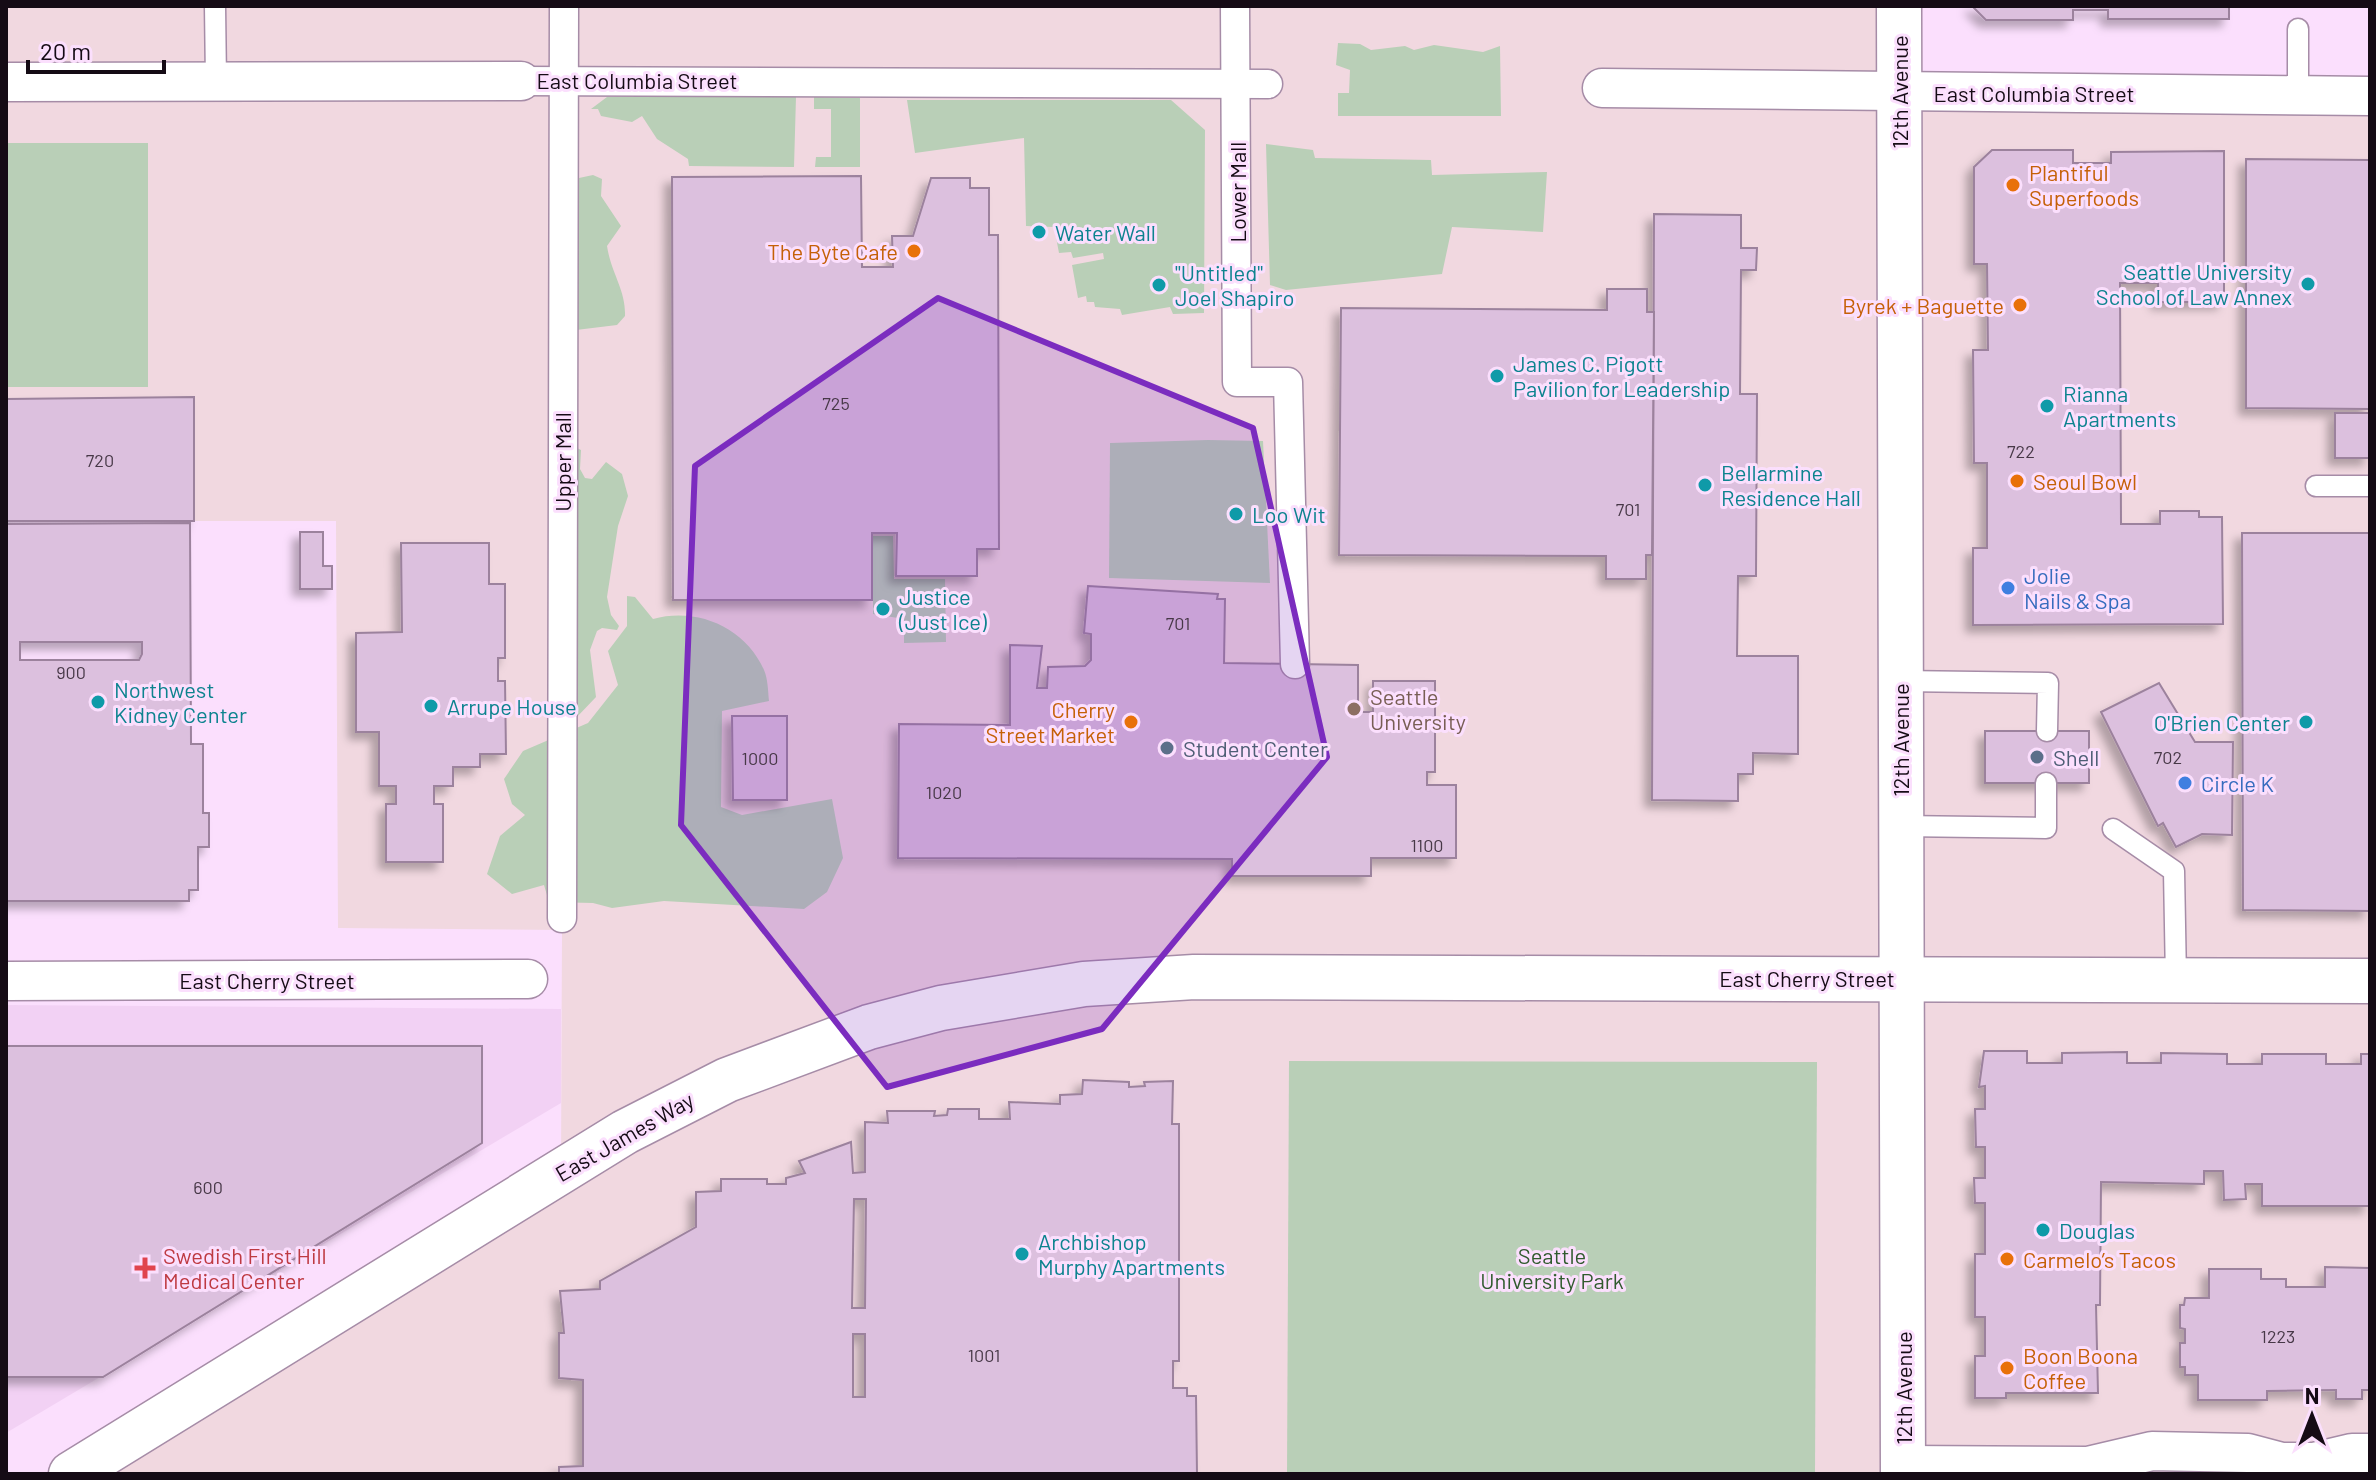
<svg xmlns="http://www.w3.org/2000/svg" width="2376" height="1480" font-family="Barlow,sans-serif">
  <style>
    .built { fill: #f2d1f4 }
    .education { fill: #f1d8e0 }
    .green { fill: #b9cfb7 }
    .building { fill: #dcc0de; stroke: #9c829d; stroke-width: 2; fill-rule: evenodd; filter: url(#shadow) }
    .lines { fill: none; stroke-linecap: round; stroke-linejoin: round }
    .service-casing { stroke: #a68ca7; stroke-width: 23 }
    .pedestrian-casing { stroke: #a68ca7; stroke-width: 31 }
    .minor-casing { stroke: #a68ca7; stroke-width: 41 }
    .secondary-casing { stroke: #a68ca7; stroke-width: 47 }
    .service { stroke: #fff; stroke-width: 20 }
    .pedestrian { stroke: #fff; stroke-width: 28 }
    .minor { stroke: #fff; stroke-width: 38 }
    .secondary { stroke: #fff; stroke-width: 44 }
    .marked { fill: #7b2cbf; fill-opacity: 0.2; stroke: #7b2cbf; stroke-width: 6; stroke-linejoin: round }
    .food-dot { fill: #e8710a; stroke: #fbdffd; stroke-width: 3 }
    .culture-dot { fill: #0f9aa8; stroke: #fbdffd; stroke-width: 3 }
    .shop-dot { fill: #3f7fe0; stroke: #fbdffd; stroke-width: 3 }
    .education-dot { fill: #8d6e63; stroke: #fbdffd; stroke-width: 3 }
    .service-dot { fill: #5c6f8a; stroke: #fbdffd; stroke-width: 3 }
    .health-dot { fill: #e0444e; stroke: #fbdffd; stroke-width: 3 }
    .labels { text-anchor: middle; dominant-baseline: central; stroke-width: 6; stroke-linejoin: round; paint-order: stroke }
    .number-label { font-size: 18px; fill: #473847 }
    .street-label { font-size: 22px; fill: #150b15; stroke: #fbdffd }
    .food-label { font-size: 22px; fill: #c56008; stroke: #fbdffd; text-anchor: start }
    .culture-label { font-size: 22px; fill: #0d838f; stroke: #fbdffd; text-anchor: start }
    .shop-label { font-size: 22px; fill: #366cbe; stroke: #fbdffd; text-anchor: start }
    .education-label { font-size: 22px; fill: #785e54; stroke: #fbdffd; text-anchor: start }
    .service-label { font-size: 22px; fill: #4e5e75; stroke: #fbdffd; text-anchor: start }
    .health-label { font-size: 22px; fill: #be3a42; stroke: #fbdffd; text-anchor: start }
    .park-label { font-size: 22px; fill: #305b2d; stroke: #fbdffd }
  </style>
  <defs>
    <filter id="shadow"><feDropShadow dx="-7" dy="7" stdDeviation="4" flood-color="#0004"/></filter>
  </defs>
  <rect width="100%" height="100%" fill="#fbdffd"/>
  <path class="built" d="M6,1005L561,1009V1103L6,1433Z"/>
  <path class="education" d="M6,6H1899V91L2370,96V1474H71L561,1172L562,930L338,928L336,521H194V397L6,399Z"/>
  <g class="green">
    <path d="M1338,43L1360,44L1371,50L1405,46L1414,50L1434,45L1483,52L1500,46L1501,116H1338V93H1349L1350,70L1336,65Z"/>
    <path d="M607,97H796L794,167L689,166L688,159L657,139L642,116L632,122L601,116L598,109H591Z"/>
    <path d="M814,97L860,98V167H815L816,157H831V109H814Z"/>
    <path d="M907,100H1171L1205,130L1204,313L1173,314L1170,307L1122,315L1120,309L1095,307L1094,302H1087L1086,296L1078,298L1072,265L1104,259L1103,253L1073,258L1071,252L1059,253L1054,227L1026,226L1024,138L915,153Z"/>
    <rect x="6" y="143" width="142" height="244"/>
    <path d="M1266,144L1313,150L1315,158L1431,160L1432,175L1547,172L1543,232L1452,227L1442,274L1286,290L1270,285Z"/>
    <path d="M593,175L602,179L601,196L621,226L607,246C611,273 626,290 625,316L617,325L576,330L579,178Z"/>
    <path d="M1208,440L1263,441L1270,583L1109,578L1110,443Z"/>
    <path d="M575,447L581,450L580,469L585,478L592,479L606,462L622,474L628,496L618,526L607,597L611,615L619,626L617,630L602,628L597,631L590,650L596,697L575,719Z"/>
    <path d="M873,536H893L894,579H945L946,642L904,643V619L873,614Z"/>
    <path d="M627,596L635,597L653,619C697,607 745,627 764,670C768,679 768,691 769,701L722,711L721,807L742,815L832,799L843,858L827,892L804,909L664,901L612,908L593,903L549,902L544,885L512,894L487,874L500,836L525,815L512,804L504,779L523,751L588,723L618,685L608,651L627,626Z"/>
    <path d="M1289,1061L1817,1062L1815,1474H1287Z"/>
  </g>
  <g class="building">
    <path d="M1972,6H2229V19H2108V10H2073V20H1986Z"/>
    <path d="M1992,150H2073V163H2111V152L2224,151V302H2158V283H2120L2121,524H2160V511H2199V517H2222L2223,624L1973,625V548H1987V463H1974L1973,350H1988L1987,264H1974V167Z"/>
    <path d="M2246,159L2370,160V409L2246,408Z"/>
    <path d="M861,176L862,267H893L892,236H913L931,178H970V188H989V235H998L999,549H977V576H896L897,533H872V600H673L672,177Z"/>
    <path d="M1654,214L1741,215V248H1757L1756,270H1741L1740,394H1757L1756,576H1738L1737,656H1798V754L1753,753V774H1738V801L1652,800Z"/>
    <path d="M1607,289H1647V312H1654L1652,555H1646V579H1606V556L1339,555L1341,308L1607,310Z"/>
    <path d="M194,397V521H6V399Z"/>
    <rect x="2335" y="413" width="35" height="45"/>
    <path d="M190,523L191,744H203V813H209V847H198V890H189V901H6V524ZM20,642H142V654L139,660H20Z"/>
    <path d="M300,532H323V566H332V589H300Z"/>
    <path d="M2242,533H2370V911L2243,910Z"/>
    <path d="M401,543H489V584H505V658H498V681H505L506,754H480V767H453V786H434V804H443V862H386V804H396V786H379V732H356V633L402,632Z"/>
    <path d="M1088,586L1218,594L1217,599H1225L1224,663L1358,665V712H1373V681H1435V772H1427V785H1456V858H1371V876H1232V859L898,858L899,724L1010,725V645L1042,646L1037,688H1047L1048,667L1085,666L1091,660V634L1084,633Z"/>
    <path d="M2159,683L2195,742H2233L2232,835L2202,834L2176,847L2163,823L2158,826L2101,712Z"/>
    <path d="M732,716H787V800H733Z"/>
    <rect x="1985" y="731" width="104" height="52"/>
    <path d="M6,1046H482V1143L103,1377H6Z"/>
    <path d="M1984,1051H2027V1063H2062V1053L2127,1052V1063H2161V1053L2227,1054V1064H2262V1054H2326V1064H2361V1054H2370V1206H2262V1184H2245L2246,1199L2224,1200L2223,1171H2204V1184L2101,1182L2100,1305H2096L2098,1393H2006V1398H1975V1356H1985V1317H1975V1254H1985V1203H1975L1974,1178H1985V1147H1976L1975,1109H1985V1086L1979,1087Z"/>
    <path d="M1083,1080L1129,1082V1087L1145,1086L1144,1082L1173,1081L1172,1124H1179V1361H1173V1388H1187V1396H1196L1197,1474H559V1467L583,1466V1380L559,1378V1333H564L560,1291L600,1289V1281L696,1227V1192L721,1191V1179H767V1184H786V1178L805,1173L799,1161L851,1142L853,1173L865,1172V1122L888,1123L887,1111H935L934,1116L947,1115L948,1109H979V1119H1010L1009,1102L1060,1104V1095L1082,1094ZM854,1199H866L865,1308H852ZM853,1334H865V1397H853Z"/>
    <path d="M2325,1267L2370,1268V1390H2362V1399H2336V1390L2267,1391V1400H2198V1375H2185V1367H2180V1343H2185V1329L2180,1328V1305H2184L2185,1298H2209V1269H2261V1279H2286V1287H2325Z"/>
  </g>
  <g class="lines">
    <g class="service-casing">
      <g id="service">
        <path d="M215,6L216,82"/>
        <path d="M2298,29V96"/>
        <path d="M2316,486H2370"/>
        <path d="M1900,681L2048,683L2047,731"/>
        <path d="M1900,826L2046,828V783"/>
        <path d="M2113,829L2174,871L2176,980"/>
      </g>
    </g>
    <g class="pedestrian-casing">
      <g id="pedestrian">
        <path d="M1235,6L1237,382H1288L1295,664"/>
        <path d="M521,81L1268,84"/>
        <path d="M562,918L564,6"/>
      </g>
    </g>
    <g class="minor-casing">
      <g id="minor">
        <path d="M6,82L521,81"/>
        <path d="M1602,88L2370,96"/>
        <path d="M6,981L528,979"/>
        <path d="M1903,1465L2088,1466L2152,1451L2248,1453L2282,1462H2314L2352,1453H2370"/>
      </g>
    </g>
    <g class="secondary-casing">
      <g id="secondary">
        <path d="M1899,6L1903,1474"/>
        <path d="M71,1474L625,1132L727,1080L869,1027L941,1008L1084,984L1194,977L2370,981"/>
      </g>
    </g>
    <use href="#service" class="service"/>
    <use href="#pedestrian" class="pedestrian"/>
    <use href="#minor" class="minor"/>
    <use href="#secondary" class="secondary"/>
  </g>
  <path class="marked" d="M938,298L1253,428L1327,757L1102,1029L887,1087L681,825L695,466Z"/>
  <g class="food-dot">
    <circle cx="2013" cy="185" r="8"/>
    <circle cx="914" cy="251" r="8"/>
    <circle cx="2020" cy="305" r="8"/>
    <circle cx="2017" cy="481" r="8"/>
    <circle cx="1131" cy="722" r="8"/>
    <circle cx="2007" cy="1259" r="8"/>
    <circle cx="2007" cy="1368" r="8"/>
  </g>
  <g class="culture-dot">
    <circle cx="1039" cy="232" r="8"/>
    <circle cx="2308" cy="284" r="8"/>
    <circle cx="1159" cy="285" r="8"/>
    <circle cx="1497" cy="376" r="8"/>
    <circle cx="2047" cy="406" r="8"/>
    <circle cx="1705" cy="485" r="8"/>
    <circle cx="1236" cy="514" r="8"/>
    <circle cx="883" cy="609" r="8"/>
    <circle cx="98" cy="702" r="8"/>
    <circle cx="431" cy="706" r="8"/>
    <circle cx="2306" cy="722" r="8"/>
    <circle cx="2043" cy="1230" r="8"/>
    <circle cx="1022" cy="1254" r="8"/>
  </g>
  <g class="shop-dot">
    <circle cx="2008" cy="588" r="8"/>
    <circle cx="2185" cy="783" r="8"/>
  </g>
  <circle class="education-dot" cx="1354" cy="709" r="8"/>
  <g class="service-dot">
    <circle cx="1167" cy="748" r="8"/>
    <circle cx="2037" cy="757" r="8"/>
  </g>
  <path class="health-dot" d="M141 1256h8v8h8v8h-8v8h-8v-8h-8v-8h8z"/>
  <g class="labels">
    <g class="number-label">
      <text x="836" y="403">725</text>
      <text x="2021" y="451">722</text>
      <text x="100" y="460">720</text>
      <text x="1628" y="509">701</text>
      <text x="1178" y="623">701</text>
      <text x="71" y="672">900</text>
      <text x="2168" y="757">702</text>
      <text x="760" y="758">1000</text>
      <text x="944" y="792">1020</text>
      <text x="1427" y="845">1100</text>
      <text x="208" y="1187">600</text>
      <text x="2278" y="1336">1223</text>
      <text x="984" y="1355">1001</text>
    </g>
    <g class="street-label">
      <text x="637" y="80">East Columbia Street</text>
      <text transform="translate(1899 92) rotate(-90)">12th Avenue</text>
      <text x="2034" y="93">East Columbia Street</text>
      <text transform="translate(1237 192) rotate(-90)">Lower Mall</text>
      <text transform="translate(562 462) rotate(-90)">Upper Mall</text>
      <text transform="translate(1900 740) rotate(-90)">12th Avenue</text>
      <text x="1807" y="978">East Cherry Street</text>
      <text x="267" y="980">East Cherry Street</text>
      <text transform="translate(624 1136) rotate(-30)">East James Way</text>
      <text transform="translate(1903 1388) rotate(-90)">12th Avenue</text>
    </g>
    <g class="food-label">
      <text x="2029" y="172">Plantiful<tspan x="2029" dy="25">Superfoods</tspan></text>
      <text x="898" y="251" text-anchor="end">The Byte Cafe</text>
      <text x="2004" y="305" text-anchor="end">Byrek + Baguette</text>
      <text x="2033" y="481">Seoul Bowl</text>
      <text x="1115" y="709" text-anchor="end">Cherry<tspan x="1115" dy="25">Street Market</tspan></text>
      <text x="2023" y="1259">Carmelo’s Tacos</text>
      <text x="2023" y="1355">Boon Boona<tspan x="2023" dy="25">Coffee</tspan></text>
    </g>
    <g class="culture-label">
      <text x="1055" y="232">Water Wall</text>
      <text x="2292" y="271" text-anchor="end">Seattle University<tspan x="2292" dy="25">School of Law Annex</tspan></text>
      <text x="1175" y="272">"Untitled"<tspan x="1175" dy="25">Joel Shapiro</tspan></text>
      <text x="1513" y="363">James C. Pigott<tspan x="1513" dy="25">Pavilion for Leadership</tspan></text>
      <text x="2063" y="393">Rianna<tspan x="2063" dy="25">Apartments</tspan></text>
      <text x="1721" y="472">Bellarmine<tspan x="1721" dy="25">Residence Hall</tspan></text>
      <text x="1252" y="514">Loo Wit</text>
      <text x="899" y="596">Justice<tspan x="899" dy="25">(Just Ice)</tspan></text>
      <text x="114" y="689">Northwest<tspan x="114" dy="25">Kidney Center</tspan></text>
      <text x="447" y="706">Arrupe House</text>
      <text x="2290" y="722" text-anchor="end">O'Brien Center</text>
      <text x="2059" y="1230">Douglas</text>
      <text x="1038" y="1241">Archbishop<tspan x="1038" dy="25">Murphy Apartments</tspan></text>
    </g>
    <g class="shop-label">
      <text x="2024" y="575">Jolie<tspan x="2024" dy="25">Nails &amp; Spa</tspan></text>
      <text x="2201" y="783">Circle K</text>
    </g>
    <g class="education-label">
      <text x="1370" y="696">Seattle<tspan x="1370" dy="25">University</tspan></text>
    </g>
    <g class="service-label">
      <text x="1183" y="748">Student Center</text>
      <text x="2053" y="757">Shell</text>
    </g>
    <g class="health-label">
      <text x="163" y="1255">Swedish First Hill<tspan x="163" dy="25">Medical Center</tspan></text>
    </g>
    <g class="park-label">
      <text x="1552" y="1255">Seattle<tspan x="1552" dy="25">University Park</tspan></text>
    </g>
  </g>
  <rect width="2376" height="1480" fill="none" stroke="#150b15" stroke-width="16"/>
  <g transform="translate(2312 1416)" stroke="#fbdffd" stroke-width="6" paint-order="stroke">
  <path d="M0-6L14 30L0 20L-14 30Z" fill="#150b15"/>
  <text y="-12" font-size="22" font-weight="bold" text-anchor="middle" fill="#150b15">N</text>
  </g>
  <path d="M28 60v12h136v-12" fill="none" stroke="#150b15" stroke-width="4"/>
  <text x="40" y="60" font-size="24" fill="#150b15" stroke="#fbdffd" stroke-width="6" paint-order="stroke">20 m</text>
</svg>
